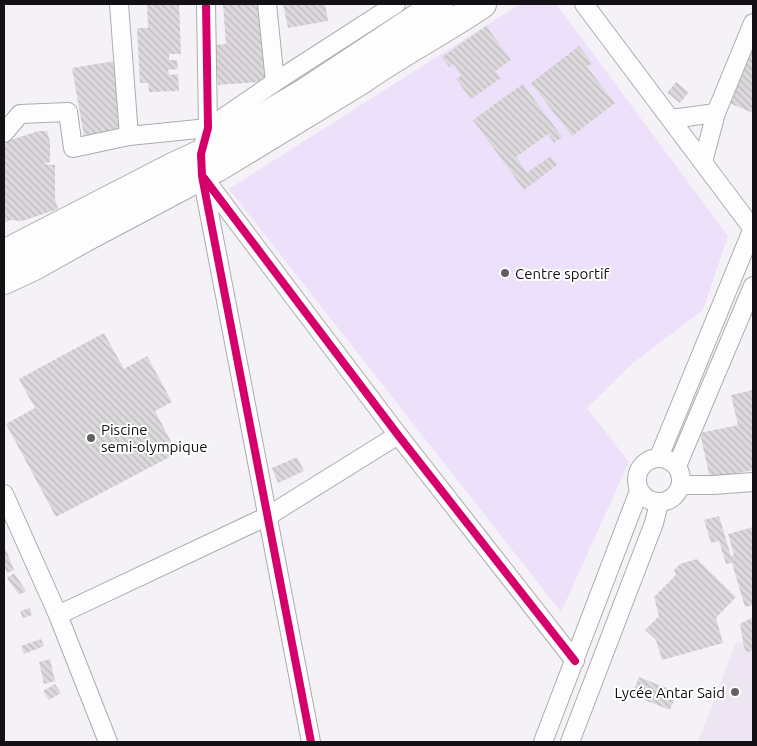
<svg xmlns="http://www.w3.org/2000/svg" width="757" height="746" font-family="Ubuntu,sans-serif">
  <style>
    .built { fill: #ede6f2 }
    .pitch { fill: #ede0fa }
    .building { fill: url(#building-back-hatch) }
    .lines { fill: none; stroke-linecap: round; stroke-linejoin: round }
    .minor-casing { stroke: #adabaf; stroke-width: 20 }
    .primary-casing { stroke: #adabaf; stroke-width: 30 }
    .minor { stroke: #fdfdfe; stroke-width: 18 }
    .primary { stroke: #fdfdfe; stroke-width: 28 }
    .cycleway-casing { stroke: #fff; stroke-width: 11 }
    .cycleway { stroke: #d6006c; stroke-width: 8 }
    .poi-dot { fill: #626064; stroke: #fff; stroke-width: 2 }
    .labels { text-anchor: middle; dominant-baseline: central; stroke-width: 4; stroke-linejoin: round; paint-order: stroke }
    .poi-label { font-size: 15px; fill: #131115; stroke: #fff; text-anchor: start }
  </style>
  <defs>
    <pattern id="building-back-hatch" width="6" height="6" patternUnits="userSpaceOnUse" patternTransform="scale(1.25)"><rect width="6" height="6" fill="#dbd9dc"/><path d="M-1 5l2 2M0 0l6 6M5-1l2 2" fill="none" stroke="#bbb9bc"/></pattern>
  </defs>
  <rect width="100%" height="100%" fill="#f4f2f7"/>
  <path class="built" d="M736,642H753V742H698Z"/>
  <path class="pitch" d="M520,4H556L728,236L703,310L633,363L587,408L629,462L561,612L229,189Z"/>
  <g class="building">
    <path d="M147,4H179L181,54H169V60H177L178,69L168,70L169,75L178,74L179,91L149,92L148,83H140L137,28H148Z"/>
    <path d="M223,4H265L271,81L218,85L215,45L226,44Z"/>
    <path d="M283,4H325L328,21L288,28Z"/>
    <path d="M486,26L511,60L495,71L501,78L471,99L456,79L461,76L454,64L449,67L442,57Z"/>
    <path d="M753,30V113L727,102Z"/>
    <path d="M579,46L592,63L587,67L615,103L572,136L531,83Z"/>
    <path d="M115,61L127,129L84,136L72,68Z"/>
    <path d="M676,82L689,92L680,103L667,93Z"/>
    <path d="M523,84L562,137L554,143L548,134L516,157L527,173L551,156L557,165L524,190L473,120Z"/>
    <path d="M39,131H47L50,142V162L42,164L55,165V199L58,209L22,221L11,220L4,223V142Z"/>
    <path d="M104,333L124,369L147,356L172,402L155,411L177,453L56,517L6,424L35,408L19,379Z"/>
    <path d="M753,390V470L710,479L700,433L738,425L731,395Z"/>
    <path d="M297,457L304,471L278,483L272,468Z"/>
    <path d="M719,516L731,556L734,555L728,534L753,527V605L745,607L732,563L726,564L719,541L711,543L704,520Z"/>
    <path d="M6,550L14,570L7,573L4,565V551Z"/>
    <path d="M697,559L736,597L716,618L723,643L662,660L656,640L645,630L659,616L654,597L676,575L674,570L680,564Z"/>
    <path d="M14,573L26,591L19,595L7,578Z"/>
    <path d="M30,608L32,615L23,618L20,611Z"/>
    <path d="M753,617V651L746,652L744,647L740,624Z"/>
    <path d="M41,639L44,646L24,654L21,646Z"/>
    <path d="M50,659L55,681L44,684L39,662Z"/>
    <path d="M639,677L677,692L670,710L632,695Z"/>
    <path d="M55,684L61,693L49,700L43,691Z"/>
  </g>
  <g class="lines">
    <g class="minor-casing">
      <g id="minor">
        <path d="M119,4L129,136L208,128L275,82L396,4"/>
        <path d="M206,4L208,128L201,154L202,176L311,742"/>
        <path d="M267,4L275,82"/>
        <path d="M584,4L753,229"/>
        <path d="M671,119L716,113"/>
        <path d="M4,133L20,114L68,112L73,148L129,136"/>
        <path d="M703,162L716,113L753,23"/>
        <path d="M204,178L398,435L575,661"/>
        <path d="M659,457L753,228"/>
        <circle cx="659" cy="480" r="22"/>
        <path d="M677,466L753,286"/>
        <path d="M681,485H713L753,482"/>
        <path d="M4,494L58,615L108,742"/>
        <path d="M58,615L268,516L398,435"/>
        <path d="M543,742L639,491"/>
        <path d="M570,742L654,523L659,503"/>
      </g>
    </g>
    <g class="primary-casing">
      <g id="primary">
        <path d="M4,254L173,167L201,154L306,92L439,4"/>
        <path d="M4,280L34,266L84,238L218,167L361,80C400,52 443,31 482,4"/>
      </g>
    </g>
    <use href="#minor" class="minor"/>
    <use href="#primary" class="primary"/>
    <g class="cycleway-casing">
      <g id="cycleway">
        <path d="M206,4L208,128L201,154L202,176L311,742"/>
        <path d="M204,178L398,435L575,661"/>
      </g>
    </g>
    <use href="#cycleway" class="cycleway"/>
  </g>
  <g class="poi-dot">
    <circle cx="505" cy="273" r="5"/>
    <circle cx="91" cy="438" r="5"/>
    <circle cx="735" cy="692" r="5"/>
  </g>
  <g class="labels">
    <g class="poi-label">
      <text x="515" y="273">Centre sportif</text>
      <text x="101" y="429">Piscine<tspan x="101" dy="17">semi-olympique</tspan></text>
      <text x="725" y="692" text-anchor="end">Lycée Antar Said</text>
    </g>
  </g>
  <rect width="757" height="746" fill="none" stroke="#131115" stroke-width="10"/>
</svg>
